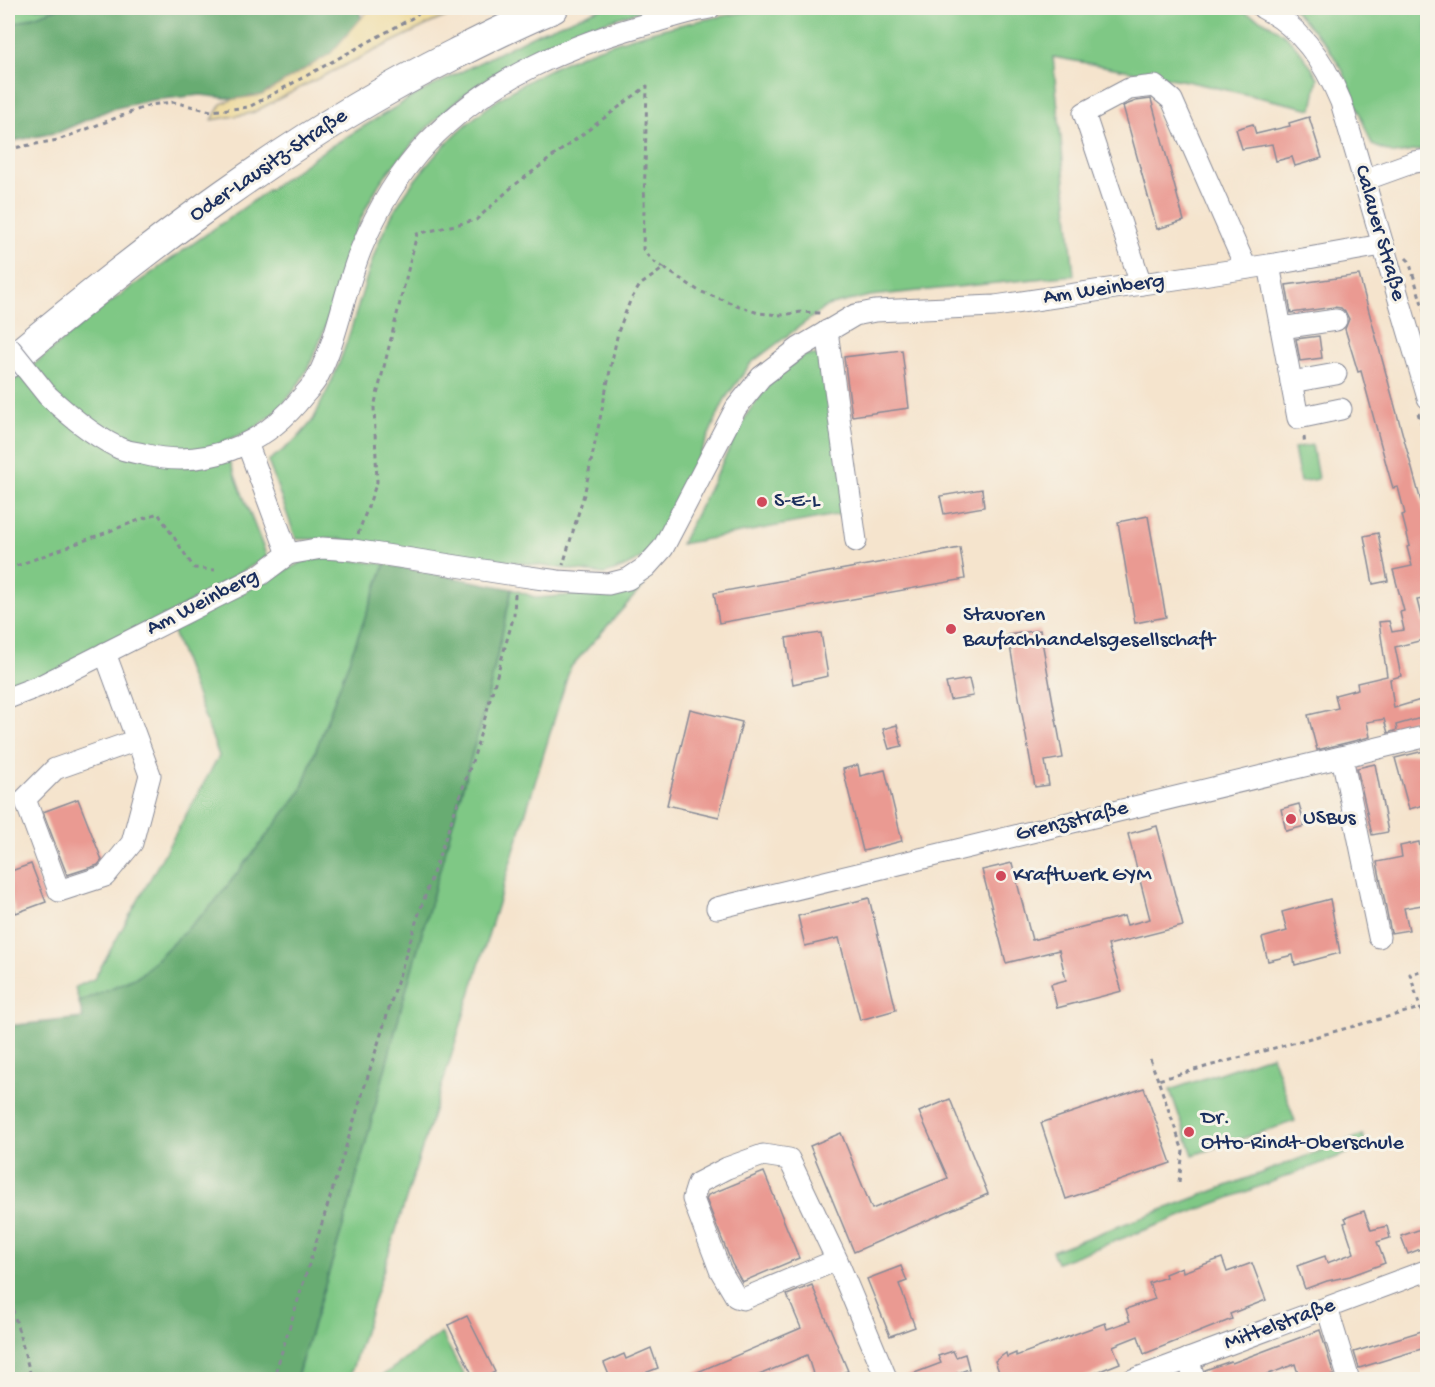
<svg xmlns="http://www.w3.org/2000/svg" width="1435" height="1387" font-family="'Gochi Hand',sans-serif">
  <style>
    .green { fill: #7fc885; stroke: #4d7c72; stroke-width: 1.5 }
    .forest { fill: #67ac72; stroke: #416e68; stroke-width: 1.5 }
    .sand { fill: #eeda9e; stroke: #84847e; stroke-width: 1.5 }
    .building { fill: #ea9a92 }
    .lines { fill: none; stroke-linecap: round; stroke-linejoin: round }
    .minor-casing { stroke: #888a96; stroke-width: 23 }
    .highway-casing { stroke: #888a96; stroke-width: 32 }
    .path { stroke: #888a96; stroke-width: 3; stroke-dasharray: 4.5 4.5; stroke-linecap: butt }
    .minor { stroke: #fff; stroke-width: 21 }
    .highway { stroke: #fff; stroke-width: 30 }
    .minor-bridge-casing { stroke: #888a96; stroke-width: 23; stroke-linecap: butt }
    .minor-bridge { stroke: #fff; stroke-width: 21 }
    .poi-dot { fill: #d1495b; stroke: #f7f3e8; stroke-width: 2 }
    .labels { text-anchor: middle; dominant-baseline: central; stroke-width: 6; stroke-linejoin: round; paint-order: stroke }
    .street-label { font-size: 22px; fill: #1b2f5e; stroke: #f7f3e8 }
    .poi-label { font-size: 22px; fill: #1b2f5e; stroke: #f7f3e8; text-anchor: start }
  </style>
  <rect width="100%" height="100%" fill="#f7f3e8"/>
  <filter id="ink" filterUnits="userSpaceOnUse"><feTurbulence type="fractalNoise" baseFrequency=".0167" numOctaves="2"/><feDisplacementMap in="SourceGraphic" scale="12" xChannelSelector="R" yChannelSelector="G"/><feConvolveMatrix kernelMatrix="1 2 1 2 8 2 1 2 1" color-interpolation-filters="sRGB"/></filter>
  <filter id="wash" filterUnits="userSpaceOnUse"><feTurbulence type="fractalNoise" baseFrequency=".008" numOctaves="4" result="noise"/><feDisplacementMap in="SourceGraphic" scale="24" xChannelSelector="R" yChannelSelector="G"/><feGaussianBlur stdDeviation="1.35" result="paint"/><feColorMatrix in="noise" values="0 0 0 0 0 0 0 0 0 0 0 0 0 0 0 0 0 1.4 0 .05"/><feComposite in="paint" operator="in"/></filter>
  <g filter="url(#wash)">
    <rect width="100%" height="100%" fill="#f5e4cd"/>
    <g class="green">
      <path d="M8,8H59L8,26Z"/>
      <path d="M602,8H653C556,32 465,78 401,157C393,166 384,175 378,186C367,204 355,231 348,252C328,314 317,385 259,425C249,433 234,437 222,442L267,557L105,653L8,694V386L98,311L325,150L417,94L540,32Z"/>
      <path d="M772,8H1232C1277,23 1294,38 1318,78L1312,109L1186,81L1053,57L1074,275L870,296L827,306L751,363L725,399L660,544C642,558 627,568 604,574L340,539H296L268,461C283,451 298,439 309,425C315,419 318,409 322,401C347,354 358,302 375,252C386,222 403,194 423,170C510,61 640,27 772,8Z"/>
      <path d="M1292,8H1427V149L1394,154L1372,145L1343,71L1326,44Z"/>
      <path d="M804,355H822L852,512L681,544L747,414L773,379Z"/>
      <path d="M1312,445L1318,479L1300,482L1294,448Z"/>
      <path d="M326,557L385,564L300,793L214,903L139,976L79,1002L75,987L94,979L219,756L172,629L304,561Z"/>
      <path d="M645,584L570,668L450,1060L349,1379L296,1380L348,1210L402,1005L487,700L512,589L537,598L610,592Z"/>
      <path d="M1272,1055L1295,1121L1193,1155L1170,1090Z"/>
      <path d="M1363,1135L1367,1146L1057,1263L1052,1251Z"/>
      <path d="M441,1333L466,1379H378Z"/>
    </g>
    <g class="forest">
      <path d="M59,8H359L361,19L330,54L262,95L234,99L201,95L152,100L111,109L59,132L8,142V26Z"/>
      <path d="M385,564L512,589L487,700L402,1005L348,1210L296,1379H8V1026L83,1018L79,1002L139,976L214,903L300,793Z"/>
    </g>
    <path class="sand" d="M370,8H467L433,22L313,81L252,113L212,120L221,104L234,99L262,95L330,54Z"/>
    <g id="blocks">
      <g class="building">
        <path d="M1151,99L1184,221L1157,229L1123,106L1136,101Z"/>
        <path d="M1309,117L1322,158L1295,166L1292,157L1276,161L1272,144L1242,149L1236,129L1253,124L1256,134L1290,126L1289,123Z"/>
        <path d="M1359,275L1428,527V598L1417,600L1425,632L1422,633L1423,640L1395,647L1401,676L1390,679L1394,708L1424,699L1428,716L1396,725L1397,730L1388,733L1384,719L1367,722L1370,737L1317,750L1308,715L1338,708L1335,695L1358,689L1357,683L1387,676L1379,622L1389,621L1392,632L1404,630L1400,612L1404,611L1393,570L1412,566L1407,547L1410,546L1402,515L1405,514L1398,487L1393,488L1388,471L1361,371L1358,372L1345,329L1349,319L1346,313L1341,308L1334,307L1291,313L1286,285Z"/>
        <path d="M1319,336L1322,358L1300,361L1296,339Z"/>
        <path d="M902,350L909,408L852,416L844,357Z"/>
        <path d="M982,489L984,507L944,514L940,496Z"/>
        <path d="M1148,516L1166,617L1135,623L1118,522Z"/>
        <path d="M1378,533L1388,581L1373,584L1364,536Z"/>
        <path d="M960,548L965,579L719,623L714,593Z"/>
        <path d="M1040,630L1063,758L1045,761L1049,785L1035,787L1008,635Z"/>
        <path d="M821,633L828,676L793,684L786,638Z"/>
        <path d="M969,679L973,696L950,700L946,683Z"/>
        <path d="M690,709L742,722L719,817L667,805Z"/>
        <path d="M897,725L902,746L889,749L883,729Z"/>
        <path d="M1428,750V804L1409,809L1395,758Z"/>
        <path d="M1375,764L1388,832L1372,835L1357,768Z"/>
        <path d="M858,765L860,776L885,770L902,841L863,851L843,769Z"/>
        <path d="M78,799L102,860L98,865L67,875L43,812Z"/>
        <path d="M1299,804L1305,826L1286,831L1281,809Z"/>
        <path d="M1157,826L1183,926L1108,945L1122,991L1057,1008L1051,984L1066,980L1059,950L1006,963L982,870L1012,863L1032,940L1124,916L1127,925L1150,919L1128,834Z"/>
        <path d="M1419,842L1428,886V904L1404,908L1409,930L1391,933L1377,862L1402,857L1400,846Z"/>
        <path d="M31,864L46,902L16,913L8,890V872Z"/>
        <path d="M869,898L896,1010L860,1020L839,938L805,946L798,916Z"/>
        <path d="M1330,899L1340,953L1295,965L1293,955L1268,961L1262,938L1287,931L1282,912Z"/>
        <path d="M1144,1088L1171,1163L1066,1199L1041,1123Z"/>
        <path d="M950,1099L988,1194L854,1252L810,1146L841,1133L872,1209L948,1178L919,1112Z"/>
        <path d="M764,1172L799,1258L742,1282L732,1264L706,1199L708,1195Z"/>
        <path d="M1364,1211L1371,1230L1387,1226L1390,1238L1377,1242L1385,1263L1350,1276L1327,1281L1305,1289L1297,1266L1325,1256L1327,1263L1354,1253L1344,1223L1347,1222L1345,1218Z"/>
        <path d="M1424,1228L1428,1236V1246L1408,1254L1401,1236Z"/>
        <path d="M1222,1258L1227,1272L1252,1263L1266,1300L1230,1314L1232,1319L1144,1354L1138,1336L1113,1346L1120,1363L1077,1380H1002L995,1361L1006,1353L1007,1357L1016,1353V1356L1105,1323L1107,1329L1130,1321L1126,1309L1155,1299L1149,1283L1166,1277L1165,1274L1182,1267L1183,1272Z"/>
        <path d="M901,1266L907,1281L899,1284L915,1327L890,1336L867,1279Z"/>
        <path d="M812,1285L848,1371L829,1377L815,1380L807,1355L747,1380H679L801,1328L787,1295Z"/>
        <path d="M467,1316L495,1372L479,1380H475L448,1325Z"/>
        <path d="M1428,1329V1347L1359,1368L1354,1352Z"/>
        <path d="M1320,1330L1334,1375L1328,1376L1329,1380H1300L1295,1364L1253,1380H1207L1205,1370L1231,1361L1232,1363Z"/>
        <path d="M651,1348L658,1368L627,1380H611L604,1363L624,1354L626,1359Z"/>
        <path d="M953,1351L956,1357L965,1354L969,1369L955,1374L957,1380H904V1377L941,1363L938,1356Z"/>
      </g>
    </g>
  </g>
  <g filter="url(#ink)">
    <use href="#blocks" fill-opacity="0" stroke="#888a96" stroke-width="1.5"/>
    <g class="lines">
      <g class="minor-casing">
        <g id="minor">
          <path d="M1263,8C1301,27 1325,63 1341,102L1428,398"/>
          <path d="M1364,180L1414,162L1428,160"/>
          <path d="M1269,265L1298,418L1341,409"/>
          <path d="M1141,284L1084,113L1129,89L1155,86L1172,100L1246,268"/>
          <path d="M1281,328L1336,320"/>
          <path d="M827,331L856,541"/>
          <path d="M1291,382L1336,374"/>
          <path d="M48,396C69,415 91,434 117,447C124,451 134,452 143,454C204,470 265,445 303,396C308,390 314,384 317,378C338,338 344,291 361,249C377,210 399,173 428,142C489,78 573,43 658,21C675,16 693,11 710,8"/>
          <path d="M288,554L322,548L353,550L515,575L558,581L608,584L628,579L646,567L663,548L736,408L761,377L799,348L855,315L875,311L995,306L1269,265L1382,245"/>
          <path d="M105,653L150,775L132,843L105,876L59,891L25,799L55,769L137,740"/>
          <path d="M8,698L42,685L260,575L288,554L247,443"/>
          <path d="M1342,757L1379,937"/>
          <path d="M717,908L1428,736"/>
          <path d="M837,1260L743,1299L736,1297L720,1270L693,1199L698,1183L727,1168L763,1155L789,1159L837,1260L887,1380"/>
          <path d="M1327,1308L1349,1380"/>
          <path d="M1188,1359L1195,1380"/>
          <path d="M1132,1380L1428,1270"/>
        </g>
      </g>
      <g class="highway-casing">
        <path id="highway" d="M8,363C147,247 292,135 455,54C487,38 520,21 553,8"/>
      </g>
      <g class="path">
        <path d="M8,149L58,140L150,105L173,102L211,111L249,107L414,17L424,8"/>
        <path d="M1406,258L1409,261L1428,324"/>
        <path d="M664,268L699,291L758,313L782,315L802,312L820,313"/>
        <path d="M1418,413L1428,444"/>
        <path d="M1304,437L1305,446"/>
        <path d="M358,534L377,482L374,407L417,234L476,220L512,187L647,86L643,249L651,260L664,268L640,285L630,301L618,332L585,491L563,565"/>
        <path d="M8,569L158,513L194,568L215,570"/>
        <path d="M1428,969L1410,974L1428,1034"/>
        <path d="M1150,1059L1158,1080"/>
        <path d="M1179,1182L1183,1151L1158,1080L1420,1008"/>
        <path d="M8,1292L32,1380"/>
        <path d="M273,1380L416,922L475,753L514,615L515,594"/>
      </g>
      <use href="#minor" class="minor"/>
      <use href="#highway" class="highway"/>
      <g class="minor-bridge-casing">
        <path id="minor-bridge" d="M8,346L48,396"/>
      </g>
      <use href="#minor-bridge" class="minor-bridge"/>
    </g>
  </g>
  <g class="poi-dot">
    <circle cx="762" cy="502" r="6"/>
    <circle cx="951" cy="629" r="6"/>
    <circle cx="1291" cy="819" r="6"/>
    <circle cx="1001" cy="876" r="6"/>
    <circle cx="1189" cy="1132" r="6"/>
  </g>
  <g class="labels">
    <g class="street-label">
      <text transform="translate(269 166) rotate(-34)">Oder-Lausitz-Straße</text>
      <text transform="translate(1379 233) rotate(74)">Calauer Straße</text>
      <text transform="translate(1104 290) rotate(-8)">Am Weinberg</text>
      <text transform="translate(203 603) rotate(-27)">Am Weinberg</text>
      <text transform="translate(1072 822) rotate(-14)">Grenzstraße</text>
      <text transform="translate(1280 1325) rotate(-20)">Mittelstraße</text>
    </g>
    <g class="poi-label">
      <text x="774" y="502">S-E-L</text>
      <text x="963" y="616">Stavoren<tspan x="963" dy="25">Baufachhandelsgesellschaft</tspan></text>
      <text x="1303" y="819">USBus</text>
      <text x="1013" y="876">Kraftwerk GYM</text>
      <text x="1201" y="1119">Dr.<tspan x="1201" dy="25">Otto-Rindt-Oberschule</tspan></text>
    </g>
  </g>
  <rect width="1435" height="1387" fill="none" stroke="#f7f3e8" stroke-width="30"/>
</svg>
